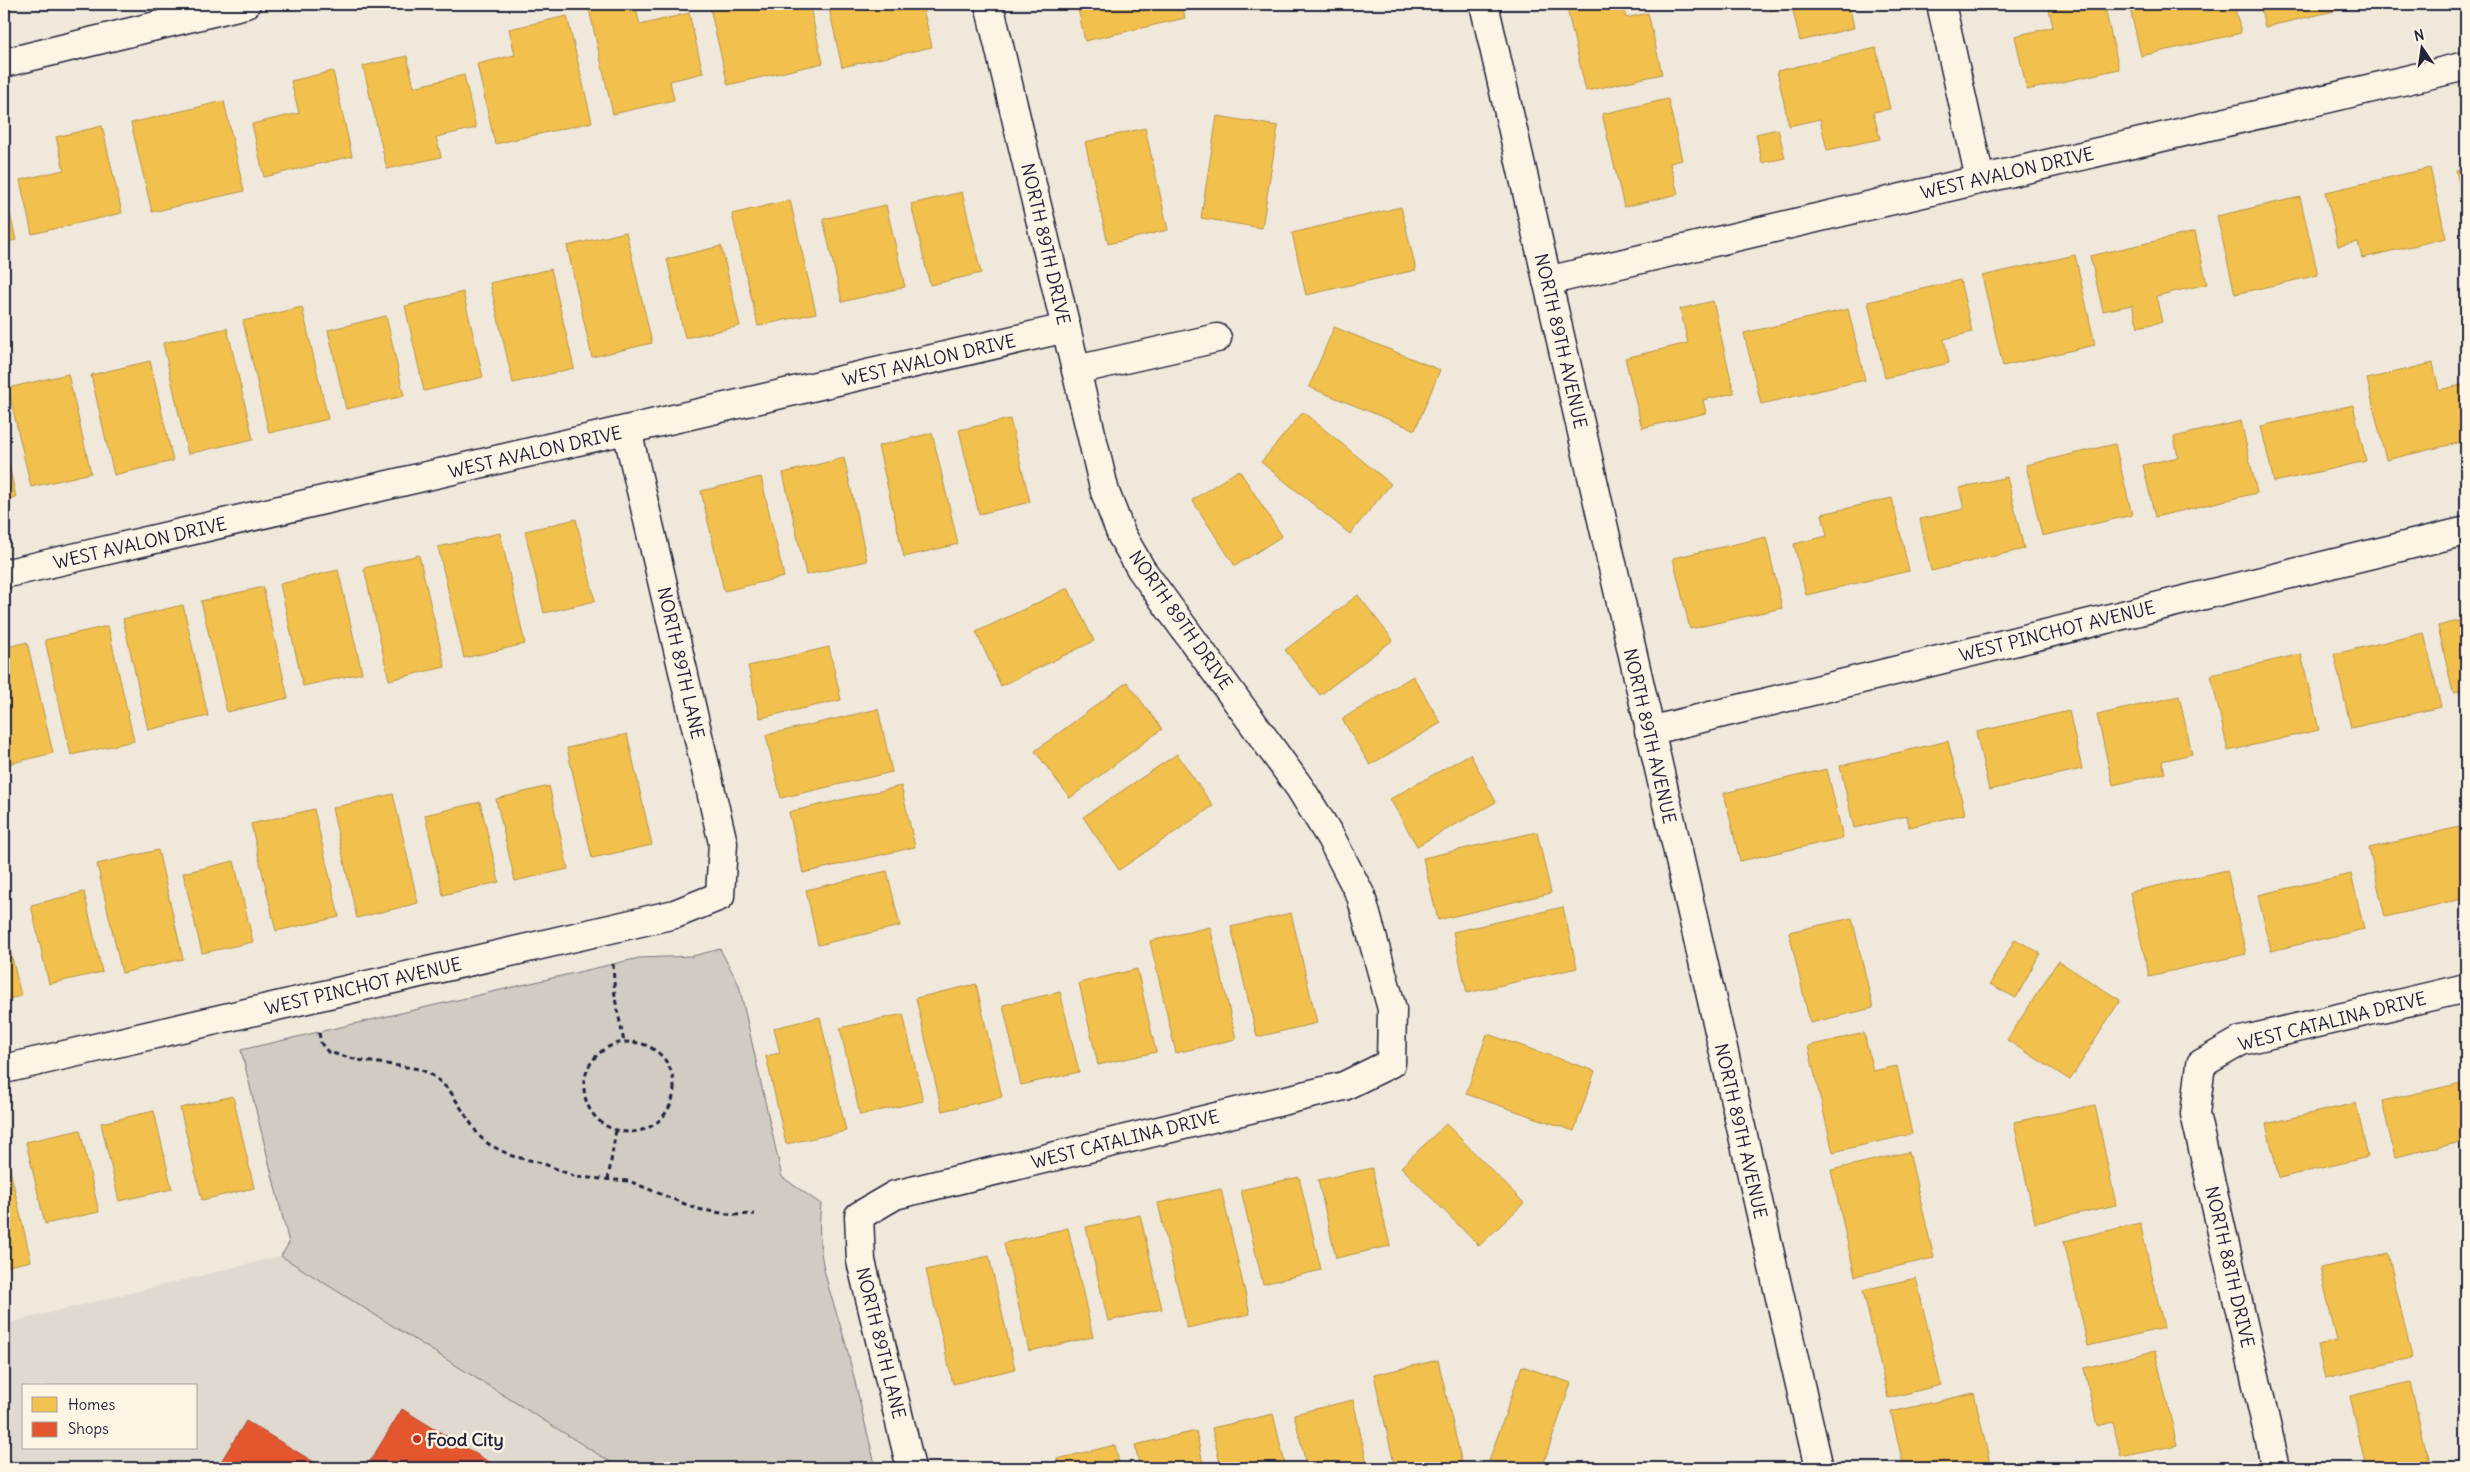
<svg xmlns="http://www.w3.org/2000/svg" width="2470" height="1472" font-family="Delius,sans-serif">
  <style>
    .built { fill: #e0d9cf; fill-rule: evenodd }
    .green { fill: #d1cbc3; stroke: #7a767f }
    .homes { fill: #f2c14e; stroke: #b49148 }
    .shops { fill: #e4572e; stroke: #aa4732 }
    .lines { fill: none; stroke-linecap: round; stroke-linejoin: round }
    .minor-casing { stroke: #22223b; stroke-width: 31 }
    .path { stroke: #22223b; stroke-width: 3; stroke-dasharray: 5 4; stroke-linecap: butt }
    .minor { stroke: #fcf5e5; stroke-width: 28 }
    .poi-dot { fill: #c8321e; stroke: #fcf5e5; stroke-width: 2 }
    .labels { text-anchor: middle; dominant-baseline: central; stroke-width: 5; stroke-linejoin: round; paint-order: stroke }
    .street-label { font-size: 18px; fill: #22223b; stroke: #fcf5e5 }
    .poi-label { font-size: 18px; font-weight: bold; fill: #22223b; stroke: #fcf5e5; text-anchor: start }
  </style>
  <rect width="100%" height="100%" fill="#efe8db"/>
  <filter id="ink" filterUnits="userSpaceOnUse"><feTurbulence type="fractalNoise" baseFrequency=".02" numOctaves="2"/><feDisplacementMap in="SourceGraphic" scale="10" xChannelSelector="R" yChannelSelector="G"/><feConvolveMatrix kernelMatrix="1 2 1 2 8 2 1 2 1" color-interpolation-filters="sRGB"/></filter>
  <g filter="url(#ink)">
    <path class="built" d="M281,1256L620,1468H4V1324ZM24,1386H196V1448H24Z"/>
    <path class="green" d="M720,949L739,985L782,1177L821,1204C814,1262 833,1295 847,1349C857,1389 866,1429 876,1468H620L281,1256L289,1243L241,1050L639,958L693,956Z"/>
    <g class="homes">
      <path d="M612,4H635L640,25L689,13L703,73L670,81L674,100L613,114L589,9Z"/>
      <path d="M709,4H809L823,63L728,85Z"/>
      <path d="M828,4H922L932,47L842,67Z"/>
      <path d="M1077,4H1182L1185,18L1085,41Z"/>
      <path d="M1566,4H1623L1626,18L1648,13L1662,74L1586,91Z"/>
      <path d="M1769,4H1849L1854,28L1800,41L1792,6L1770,11Z"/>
      <path d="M2055,4H2104L2119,69L2027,90L2015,36L2053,27L2048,5Z"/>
      <path d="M2129,4H2234L2241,33L2141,56Z"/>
      <path d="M2260,4H2356V6L2265,27Z"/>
      <path d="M567,16L592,122L495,144L477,64L515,55L509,29Z"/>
      <path d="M1876,48L1890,109L1873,112L1880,139L1827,150L1820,119L1789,126L1777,71Z"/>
      <path d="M407,56L414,87L464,75L476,128L436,137L441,157L387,169L363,66Z"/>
      <path d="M333,71L352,156L264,177L252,124L299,113L291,81Z"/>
      <path d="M1668,99L1682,160L1670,163L1678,194L1624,207L1602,114Z"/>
      <path d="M224,101L244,191L152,212L131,123Z"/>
      <path d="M1217,116L1278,126L1262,228L1201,218Z"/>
      <path d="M102,126L122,213L32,234L20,180L64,170L56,137Z"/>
      <path d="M1145,128L1168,230L1108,244L1085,142Z"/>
      <path d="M1778,129L1785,158L1762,163L1756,134Z"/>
      <path d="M2466,167V216L2456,170Z"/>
      <path d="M2430,168L2446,238L2362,258L2358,242L2338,246L2326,192Z"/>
      <path d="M4,188L16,240L4,243Z"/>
      <path d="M962,192L981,273L930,285L911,204Z"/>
      <path d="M2300,197L2318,275L2235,294L2217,216Z"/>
      <path d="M790,200L816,313L758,326L732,214Z"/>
      <path d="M886,205L905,287L842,302L823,219Z"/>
      <path d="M1401,207L1416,270L1306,295L1292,233Z"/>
      <path d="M626,232L652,343L592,357L567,246Z"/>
      <path d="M2195,232L2207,284L2156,296L2162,322L2138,327L2132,305L2103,311L2090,256Z"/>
      <path d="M721,246L740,326L685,338L667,259Z"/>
      <path d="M2075,255L2095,345L2003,366L1982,276Z"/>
      <path d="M551,269L574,368L513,383L490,283Z"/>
      <path d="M1960,280L1972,332L1944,339L1949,363L1885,378L1868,302Z"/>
      <path d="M463,292L483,377L424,391L405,306Z"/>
      <path d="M1713,301L1734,393L1703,400L1706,413L1642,428L1625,358L1688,343L1680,309Z"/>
      <path d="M302,307L328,419L269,433L243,321Z"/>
      <path d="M1848,309L1865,380L1761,404L1744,333Z"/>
      <path d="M386,316L404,396L346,409L328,330Z"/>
      <path d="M1334,327L1440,370L1415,430L1309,387Z"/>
      <path d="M227,328L253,439L188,454L163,343Z"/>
      <path d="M150,361L173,461L114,475L91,375Z"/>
      <path d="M2433,363L2439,390L2466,384V441L2386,460L2367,379Z"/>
      <path d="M68,374L91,473L31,487L8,388Z"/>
      <path d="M2353,405L2366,461L2274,482L2261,426Z"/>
      <path d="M1303,412L1391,484L1350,534L1261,462Z"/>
      <path d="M1010,419L1030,502L979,514L959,430Z"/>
      <path d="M2241,421L2257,493L2155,517L2143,465L2178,457L2174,437Z"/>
      <path d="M932,433L958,544L904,557L878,446Z"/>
      <path d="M4,443L16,497L4,500Z"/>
      <path d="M2115,444L2132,515L2042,536L2026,465Z"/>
      <path d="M844,458L867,561L806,575L783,473Z"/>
      <path d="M1239,470L1282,536L1235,566L1192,500Z"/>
      <path d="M761,477L784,577L724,591L701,491Z"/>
      <path d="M2007,477L2024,549L1931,571L1920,519L1964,509L1959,488Z"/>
      <path d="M1892,498L1909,571L1806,595L1794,544L1827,536L1822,514Z"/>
      <path d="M576,519L595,601L544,613L525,531Z"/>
      <path d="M500,533L525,644L464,658L438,547Z"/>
      <path d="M1766,537L1782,608L1690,629L1673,558Z"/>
      <path d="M419,555L445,667L389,680L364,568Z"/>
      <path d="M338,570L362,673L303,686L280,584Z"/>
      <path d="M263,587L288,698L227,712L201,601Z"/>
      <path d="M1068,588L1094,641L1001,686L976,632Z"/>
      <path d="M1358,595L1393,640L1320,695L1285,650Z"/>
      <path d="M183,605L208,716L148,730L123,619Z"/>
      <path d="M2466,619V690L2453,693L2438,626Z"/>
      <path d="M108,626L134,741L71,755L45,640Z"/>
      <path d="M2424,633L2441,707L2351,728L2334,654Z"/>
      <path d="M27,642L53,753L4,765V648Z"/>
      <path d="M829,647L841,700L760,718L748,666Z"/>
      <path d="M2301,654L2319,730L2228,751L2211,675Z"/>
      <path d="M1413,676L1441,723L1370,765L1342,719Z"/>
      <path d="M1127,682L1162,729L1070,798L1035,751Z"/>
      <path d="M2179,696L2192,754L2162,761L2165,773L2113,785L2097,715Z"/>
      <path d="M878,709L892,772L781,798L766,735Z"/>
      <path d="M2069,711L2082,769L1989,790L1976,732Z"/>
      <path d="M627,734L652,845L592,858L567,748Z"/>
      <path d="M1948,741L1965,814L1909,827L1907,816L1854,828L1840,766Z"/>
      <path d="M1177,754L1213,806L1119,870L1083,817Z"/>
      <path d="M1470,754L1496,802L1417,846L1390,799Z"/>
      <path d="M1827,769L1843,838L1740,861L1724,793Z"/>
      <path d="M549,786L568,869L515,881L496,799Z"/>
      <path d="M901,786L915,847L803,873L789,812Z"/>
      <path d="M393,794L418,903L357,918L332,808Z"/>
      <path d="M480,802L499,882L443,895L425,815Z"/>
      <path d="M314,809L339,917L276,931L251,824Z"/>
      <path d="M2459,827L2466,858V898L2385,917L2369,848Z"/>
      <path d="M1537,832L1551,893L1438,920L1423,858Z"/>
      <path d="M158,850L183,959L122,973L97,864Z"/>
      <path d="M234,861L253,942L202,953L183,873Z"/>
      <path d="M2227,870L2246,954L2149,976L2130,892Z"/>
      <path d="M887,871L900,926L818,945L806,890Z"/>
      <path d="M2351,874L2364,929L2271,951L2258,895Z"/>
      <path d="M84,892L102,972L49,984L31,905Z"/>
      <path d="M1563,907L1577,968L1467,993L1453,932Z"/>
      <path d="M1291,913L1317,1023L1257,1037L1231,927Z"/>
      <path d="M1852,918L1873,1008L1810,1023L1789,932Z"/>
      <path d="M4,923L21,996L4,1000Z"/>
      <path d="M1210,927L1236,1039L1176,1053L1150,941Z"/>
      <path d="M2015,939L2040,953L2016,998L1990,984Z"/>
      <path d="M2058,961L2120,1000L2070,1080L2007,1040Z"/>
      <path d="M1137,969L1156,1052L1098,1065L1079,983Z"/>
      <path d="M976,984L1002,1097L942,1111L916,998Z"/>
      <path d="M1060,992L1079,1072L1021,1085L1003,1005Z"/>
      <path d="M903,1014L923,1101L860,1115L840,1028Z"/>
      <path d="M820,1017L846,1131L786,1144L766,1056L780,1053L774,1028Z"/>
      <path d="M1864,1033L1873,1071L1897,1066L1912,1134L1833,1152L1808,1046Z"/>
      <path d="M1487,1034L1595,1071L1574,1131L1466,1094Z"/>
      <path d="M2466,1082V1141L2395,1157L2382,1101Z"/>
      <path d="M233,1096L254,1188L202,1200L180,1108Z"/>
      <path d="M2356,1103L2368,1157L2279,1178L2266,1124Z"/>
      <path d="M2095,1105L2116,1205L2035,1223L2014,1122Z"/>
      <path d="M154,1111L172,1189L119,1201L101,1123Z"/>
      <path d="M1446,1124L1524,1203L1479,1246L1401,1167Z"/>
      <path d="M80,1130L99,1212L45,1224L26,1142Z"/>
      <path d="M5,1148L31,1261L4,1267V1149Z"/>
      <path d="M1909,1152L1934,1258L1855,1276L1831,1170Z"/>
      <path d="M1372,1168L1390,1246L1336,1258L1318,1180Z"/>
      <path d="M1299,1177L1321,1270L1263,1284L1241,1190Z"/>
      <path d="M1221,1189L1250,1314L1187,1328L1158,1203Z"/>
      <path d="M1140,1215L1162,1309L1108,1321L1086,1227Z"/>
      <path d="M2140,1223L2164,1328L2088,1346L2064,1241Z"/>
      <path d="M1068,1228L1093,1337L1029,1351L1004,1243Z"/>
      <path d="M2388,1253L2412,1358L2325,1378L2317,1345L2337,1341L2320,1268Z"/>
      <path d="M989,1256L1015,1369L953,1384L926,1270Z"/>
      <path d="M1916,1278L1941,1385L1888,1398L1863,1290Z"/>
      <path d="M2155,1351L2177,1445L2121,1457L2113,1422L2097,1426L2084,1368Z"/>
      <path d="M1438,1360L1463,1468H1395L1374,1375Z"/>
      <path d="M1522,1366L1571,1383L1542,1468H1511L1489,1461Z"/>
      <path d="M2410,1382L2430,1468H2366L2350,1396Z"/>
      <path d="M1974,1393L1991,1468H1904L1891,1412Z"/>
      <path d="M1353,1400L1368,1468H1307L1294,1414Z"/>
      <path d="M1273,1414L1286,1468H1221L1212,1428Z"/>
      <path d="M1196,1431L1204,1468H1140L1135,1445Z"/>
      <path d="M1115,1445L1120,1468H1059L1057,1459Z"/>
      <path d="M1038,1462L1040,1468H1011Z"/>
    </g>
    <g class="shops">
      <path d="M402,1409L499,1468H366Z"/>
      <path d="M246,1421L324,1468H217Z"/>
    </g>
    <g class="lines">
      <g class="minor-casing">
        <g id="minor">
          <path d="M1484,4L1819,1468"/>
          <path d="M1941,4L1980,179"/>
          <path d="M4,63L246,4"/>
          <path d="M1547,281L2466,66"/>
          <path d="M1076,370L1217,338"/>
          <path d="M4,574L1066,328"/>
          <path d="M1649,731L2466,531"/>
          <path d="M4,1069L675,914L720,896L723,843L627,430"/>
          <path d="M911,1468L861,1261L859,1216L895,1195L1344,1086L1391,1063L1392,1009L1361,896L1331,838L1300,788L1141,569L1122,536L1105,492L989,4"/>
          <path d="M2276,1468L2195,1114L2201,1064L2241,1041L2466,988"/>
        </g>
      </g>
      <g class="path">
        <path d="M613,964L615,998L624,1042"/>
        <path d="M319,1033L321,1043L328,1052L358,1060L420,1069L435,1077L450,1091L479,1136L490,1145L512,1156L542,1163L576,1177L629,1181L697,1209L733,1215L755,1214"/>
        <circle cx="629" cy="1087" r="45"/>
        <path d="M608,1180L616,1130"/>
      </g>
      <use href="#minor" class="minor"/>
    </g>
  </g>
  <circle class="poi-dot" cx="417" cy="1439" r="5"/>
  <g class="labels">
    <g class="street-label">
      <text transform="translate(2007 173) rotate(-13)">WEST AVALON DRIVE</text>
      <text transform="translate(1046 244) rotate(77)">NORTH 89TH DRIVE</text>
      <text transform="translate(1561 341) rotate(77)">NORTH 89TH AVENUE</text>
      <text transform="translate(929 360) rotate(-13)">WEST AVALON DRIVE</text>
      <text transform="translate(535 452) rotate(-13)">WEST AVALON DRIVE</text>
      <text transform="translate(140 543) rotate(-13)">WEST AVALON DRIVE</text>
      <text transform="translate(1181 620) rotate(55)">NORTH 89TH DRIVE</text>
      <text transform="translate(2057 631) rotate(-14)">WEST PINCHOT AVENUE</text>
      <text transform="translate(681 663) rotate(77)">NORTH 89TH LANE</text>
      <text transform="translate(1650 736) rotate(77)">NORTH 89TH AVENUE</text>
      <text transform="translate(363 986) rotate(-13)">WEST PINCHOT AVENUE</text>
      <text transform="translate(2332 1021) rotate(-14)">WEST CATALINA DRIVE</text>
      <text transform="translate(1741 1131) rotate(77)">NORTH 89TH AVENUE</text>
      <text transform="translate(1125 1139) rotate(-14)">WEST CATALINA DRIVE</text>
      <text transform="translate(2230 1267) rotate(77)">NORTH 88TH DRIVE</text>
      <text transform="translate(881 1343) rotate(76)">NORTH 89TH LANE</text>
    </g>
    <g class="poi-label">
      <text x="427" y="1439">Food City</text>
    </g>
  </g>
  <rect width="2470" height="1472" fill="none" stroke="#fcf5e5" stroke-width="20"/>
  <rect x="10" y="10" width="2450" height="1452" fill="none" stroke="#22223b" stroke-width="2" filter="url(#ink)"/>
  <rect x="22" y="1384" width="175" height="65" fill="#fcf5e5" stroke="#a5a1a1"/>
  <rect x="32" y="1397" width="25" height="15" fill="#f2c14e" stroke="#a5a1a1"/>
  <text x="68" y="1410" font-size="15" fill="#22223b">Homes</text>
  <rect x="32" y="1422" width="25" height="15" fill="#e4572e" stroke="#a5a1a1"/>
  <text x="68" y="1434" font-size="15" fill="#22223b">Shops</text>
  <g transform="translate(2422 48) rotate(347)" stroke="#fcf5e5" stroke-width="4" paint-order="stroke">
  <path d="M0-4L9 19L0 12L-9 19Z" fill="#22223b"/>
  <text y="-8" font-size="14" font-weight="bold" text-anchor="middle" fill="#22223b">N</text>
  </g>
</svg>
